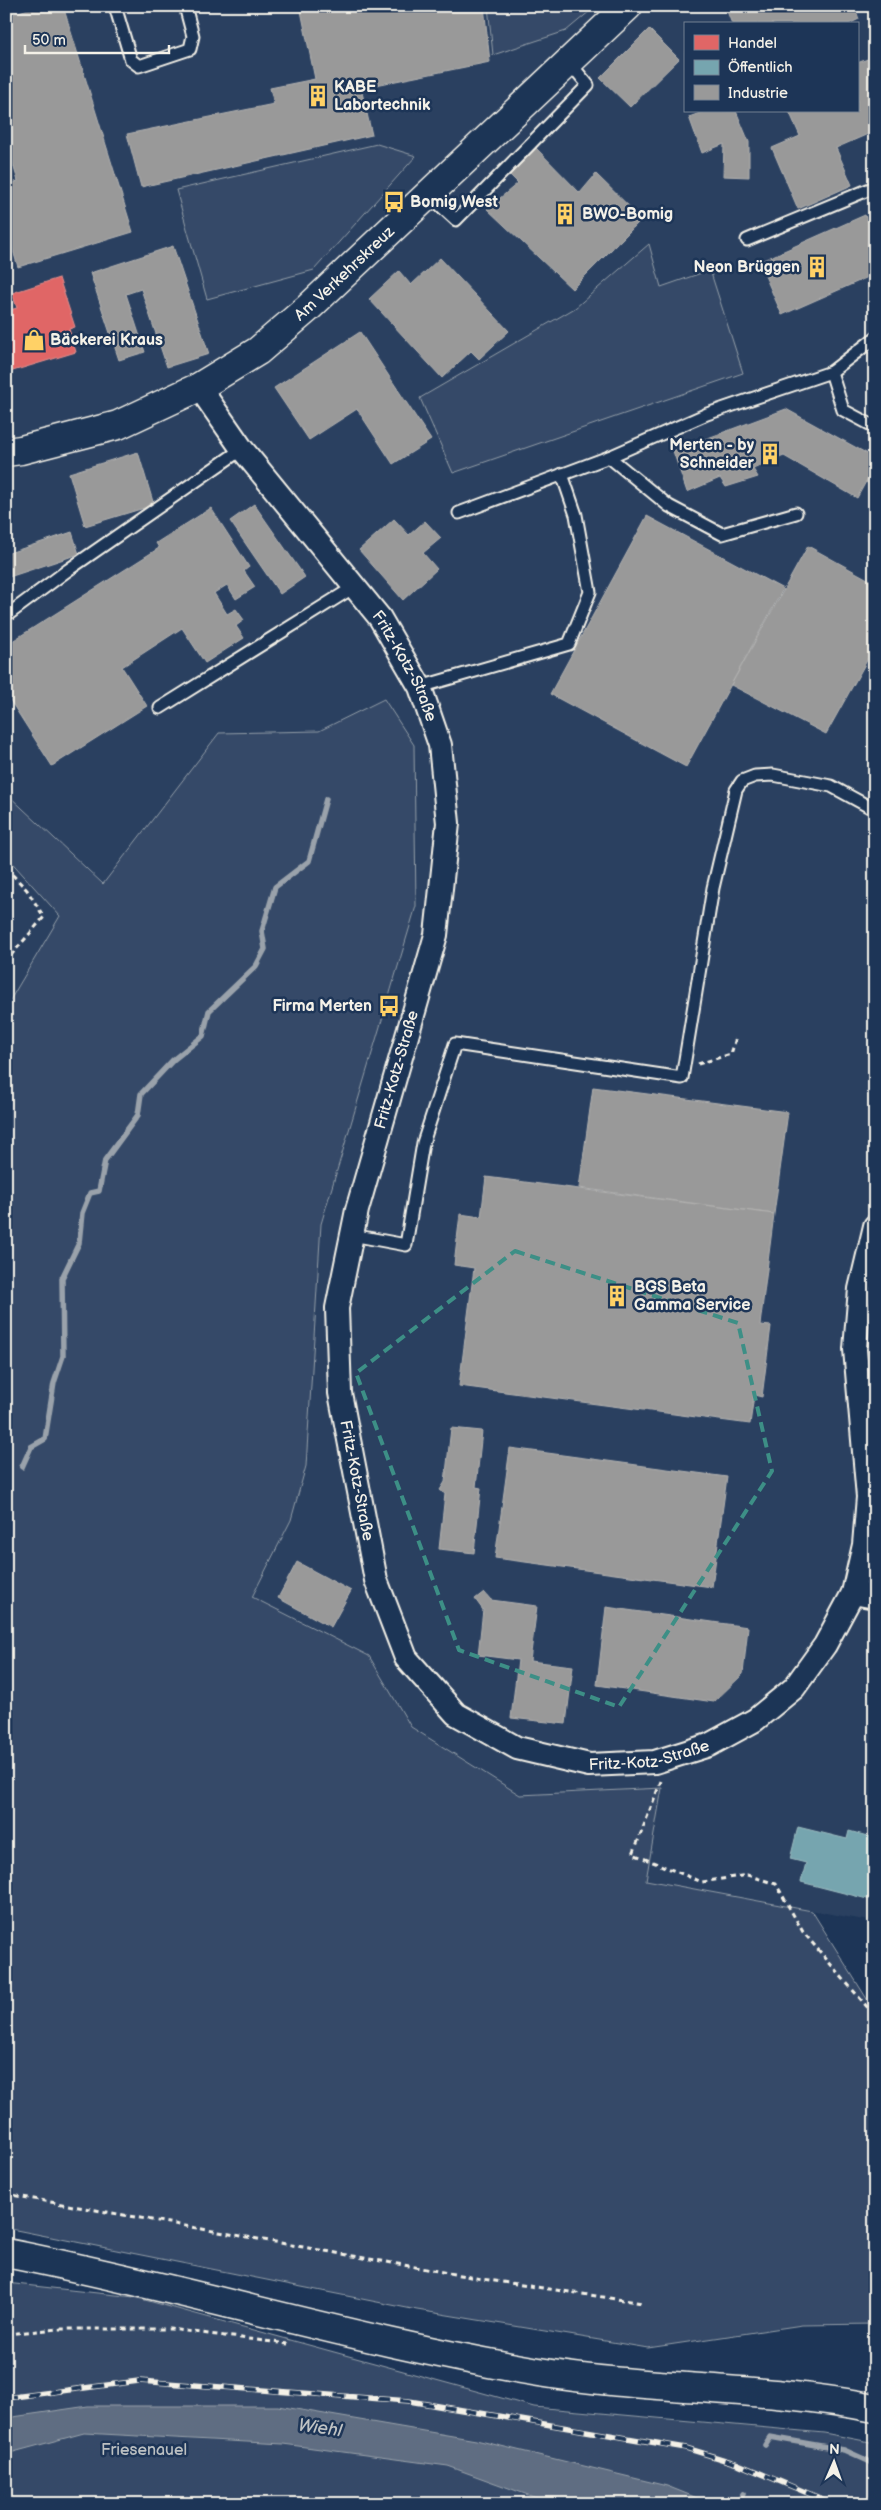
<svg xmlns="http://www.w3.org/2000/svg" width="881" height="2510" font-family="'Balsamiq Sans',sans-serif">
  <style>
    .built { fill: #2a4060; fill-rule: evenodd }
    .green { fill: #354a67; stroke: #949ea8 }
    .water { fill: #5e6d82; stroke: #9aa2ab }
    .shops { fill: #e06666; stroke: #e6908d }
    .public { fill: #76a5af; stroke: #9cbcc0 }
    .industry { fill: #999; stroke: #b4b3b1 }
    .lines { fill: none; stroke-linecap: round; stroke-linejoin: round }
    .stream { stroke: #9aa2ab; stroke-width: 5.5 }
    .lane-casing { stroke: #f4f1e8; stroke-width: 15 }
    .street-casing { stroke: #f4f1e8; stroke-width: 26 }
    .secondary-casing { stroke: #f4f1e8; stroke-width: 31 }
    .primary-casing { stroke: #f4f1e8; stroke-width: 31 }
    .path { stroke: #f4f1e8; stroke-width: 3; stroke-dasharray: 5 4; stroke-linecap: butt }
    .lane { stroke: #1d3557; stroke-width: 11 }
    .street { stroke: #1d3557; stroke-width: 22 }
    .secondary { stroke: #1d3557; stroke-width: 28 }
    .primary { stroke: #1d3557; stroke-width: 28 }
    .rail-casing { stroke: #f4f1e8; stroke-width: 5.5 }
    .rail { stroke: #1d3557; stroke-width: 4; stroke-dasharray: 11; stroke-linecap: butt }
    .marked { fill: none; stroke: #3d8f86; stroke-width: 4; stroke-dasharray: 10 6; stroke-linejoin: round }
    .labels { text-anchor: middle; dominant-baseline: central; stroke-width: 5; stroke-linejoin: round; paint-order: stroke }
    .poi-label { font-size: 16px; font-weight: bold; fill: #f4f1e8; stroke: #1d3557; text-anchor: start }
    .street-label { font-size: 16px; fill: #f4f1e8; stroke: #1d3557 }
    .park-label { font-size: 16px; fill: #bbbfc1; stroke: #1d3557 }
    .water-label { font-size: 18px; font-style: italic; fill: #c0c3c4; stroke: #1d3557 }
  </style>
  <rect width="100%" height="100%" fill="#1d3557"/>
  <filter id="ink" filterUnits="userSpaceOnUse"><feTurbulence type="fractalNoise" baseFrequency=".02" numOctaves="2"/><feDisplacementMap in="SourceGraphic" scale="10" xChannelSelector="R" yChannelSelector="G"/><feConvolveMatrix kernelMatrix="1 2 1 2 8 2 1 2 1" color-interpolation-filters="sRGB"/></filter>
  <g filter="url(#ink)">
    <g class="built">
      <path d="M6,6H875V1922L646,1880L662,1788L520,1795L411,1727L369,1656L252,1597L291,1520L306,1466L321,1224L416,906L384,699L319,731L219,733L103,884L6,793ZM685,24H857V111H685Z"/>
      <path d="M6,856L60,916L6,1007Z"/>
    </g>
    <g class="green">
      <path d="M488,6H596L566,31L493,55Z"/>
      <path d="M377,144L416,156L314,270L207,299L176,190Z"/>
      <path d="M649,244L661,287L710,270L743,373L453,473L420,398L575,308Z"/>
      <path d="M384,699L414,745L416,906L321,1224L306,1466L291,1520L252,1597L369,1656L411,1727L520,1795L662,1788L646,1880L812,1911L872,2007H875V2324L802,2325L648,2348L417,2310L6,2228V1007L60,916L6,856V793L103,884L219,733L319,731Z"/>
      <path d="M6,2283L134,2297L534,2407L824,2433L875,2443V2504H6Z"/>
    </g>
    <path class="water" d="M88,2406H278L476,2440L667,2486L712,2504H553L448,2466L283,2444L84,2433L6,2454V2418Z"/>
    <path class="shops" d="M59,278L75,327L69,329L76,352L6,373V311L17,308L12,293Z"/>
    <path class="public" d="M798,1827L847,1839L849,1831L875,1838V1901L801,1882L806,1863L790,1859Z"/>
    <g class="industry">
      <path d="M38,6H63L133,232L18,267L6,228V185L18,181L6,142V16Z"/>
      <path d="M300,6H484L490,62L361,88L372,135L141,187L127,134L274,104L270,88L315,79Z"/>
      <path d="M725,6H854L859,19L849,24H732Z"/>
      <path d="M649,29L679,59L630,107L600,78Z"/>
      <path d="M873,57L875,131L836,148L852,185L798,209L772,148L800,136L789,111H857V63Z"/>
      <path d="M705,111H736L749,142V177L723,176L724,144L702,153L689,117Z"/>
      <path d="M535,147L580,193L596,174L642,219L572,289L487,209L518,183L508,173Z"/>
      <path d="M865,215L875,236V259L870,261L875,274L782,315L759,262Z"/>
      <path d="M173,246L209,354L167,367L141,289L126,294L145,352L119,360L90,273Z"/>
      <path d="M440,258L509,331L479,359L471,351L442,378L369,299L399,271L411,285Z"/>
      <path d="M360,332L431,440L393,464L357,409L309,440L274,388Z"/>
      <path d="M786,409L875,458L874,467L857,498L784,456L753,469L758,477L726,487L720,478L687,492L673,451Z"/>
      <path d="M138,452L154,505L85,526L69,473Z"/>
      <path d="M874,467H875V487L866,482Z"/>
      <path d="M254,504L305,577L280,594L230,521Z"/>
      <path d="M211,508L249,567L244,571L255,587L236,599L227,585L214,593L227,614L236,609L244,620L236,626L244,638L205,663L182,628L122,667L147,706L52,766L6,694V645L159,548L156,543Z"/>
      <path d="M647,516L783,589L686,767L550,694Z"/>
      <path d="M394,519L409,535L425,521L441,538L423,553L437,569L403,600L359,550Z"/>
      <path d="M72,532L79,554L6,578V554Z"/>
      <path d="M808,546L875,583V646L826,734L731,685Z"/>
      <path d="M593,1087L788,1112L774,1214L579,1188Z"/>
      <path d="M486,1177L774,1214L760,1325L771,1326L762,1397L754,1395L750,1424L459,1386L474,1268L454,1265L460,1214L481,1217Z"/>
      <path d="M451,1428L482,1431L476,1487L481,1488L474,1553L439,1549L445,1494L440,1490L445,1482Z"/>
      <path d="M510,1448L727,1477L712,1587L495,1558Z"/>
      <path d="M297,1562L351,1591L331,1627L278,1598Z"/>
      <path d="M484,1592L491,1600L537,1606L530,1661L573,1666L566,1724L511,1718L518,1660L478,1655L483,1610L475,1599Z"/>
      <path d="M606,1607L748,1627L743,1674L714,1702L597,1685Z"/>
    </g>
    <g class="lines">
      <g class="stream">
        <path d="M22,1467L31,1447L45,1439L54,1383L63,1356L62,1278L79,1243L82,1213L90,1193L99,1191L105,1160L138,1115L141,1094L173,1060L203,1036L209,1011L256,966L265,949L262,931L275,887L309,861L326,799"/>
        <path d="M765,2445L770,2437L844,2450L875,2464"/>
        <path d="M737,2504L743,2494"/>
      </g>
      <g class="lane-casing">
        <g id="lane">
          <path d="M115,6L131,60L139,66L190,49L193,36L185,6"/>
          <path d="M429,195L456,220L588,85L569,62"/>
          <path d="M747,240L875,187"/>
          <path d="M831,372L843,410L875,427"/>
          <path d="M609,457L669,506L722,534L796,513"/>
          <path d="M459,513L609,457L707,414L831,372L875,338"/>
          <path d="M6,616L68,570L242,449"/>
          <path d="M420,687L569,644L590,592L576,515L562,474"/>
          <path d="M160,708L354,587"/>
          <path d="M352,1235L406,1245L423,1143L455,1044L682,1078L713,888L736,790L742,781L755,776L773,775L831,786L875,810"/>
        </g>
      </g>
      <g class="street-casing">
        <g id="street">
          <path id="s1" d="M199,387L242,449L380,618L420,687L440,745L448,823L436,935L357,1210L337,1308L340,1393L376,1580L406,1658L456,1714L517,1748L589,1765L655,1762L709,1745L755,1720L794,1688L825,1645L853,1593L864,1545L868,1497L855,1349L860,1289L875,1226"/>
          <path d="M853,1593L875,1597"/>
        </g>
      </g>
      <g class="secondary-casing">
        <g id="secondary">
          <path id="s2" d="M6,452L21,450L118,425L199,387L258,351L307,309L628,6"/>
        </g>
      </g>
      <g class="primary-casing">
        <path id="primary" d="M6,2253C185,2288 360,2342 539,2372C650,2390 764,2386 875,2408"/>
      </g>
      <g class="path">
        <path d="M6,868L27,890L44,917L6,961"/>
        <path d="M698,1064L731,1054L736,1038"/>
        <path d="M661,1781L633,1854L702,1882L747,1875L776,1884L803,1932L875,2016"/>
        <path d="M6,2194L482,2279L643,2303"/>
        <path d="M6,2334L58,2329H170L288,2344"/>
      </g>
      <use href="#lane" class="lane"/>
      <use href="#street" class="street"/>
      <use href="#secondary" class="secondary"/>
      <use href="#primary" class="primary"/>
      <g class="rail-casing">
        <path id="rail" d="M6,2398L139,2381L409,2401L686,2448L738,2464L834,2504"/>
      </g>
      <use href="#rail" class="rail"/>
    </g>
  </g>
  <path class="marked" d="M515,1251L738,1323L772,1471L619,1707L459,1650L356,1373Z"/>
  <defs>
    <g id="building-bare" transform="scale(1.725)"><path d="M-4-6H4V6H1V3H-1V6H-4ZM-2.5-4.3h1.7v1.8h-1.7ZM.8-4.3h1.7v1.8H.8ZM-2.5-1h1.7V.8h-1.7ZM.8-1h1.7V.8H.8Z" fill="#ffd166" stroke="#1d3557" stroke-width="2.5" paint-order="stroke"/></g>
    <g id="bus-bare" transform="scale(1.725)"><path d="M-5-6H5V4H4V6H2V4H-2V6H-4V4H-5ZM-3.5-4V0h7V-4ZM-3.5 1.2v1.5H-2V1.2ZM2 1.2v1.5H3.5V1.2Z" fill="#ffd166" stroke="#1d3557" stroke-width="2.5" paint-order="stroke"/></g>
    <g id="shop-bare" transform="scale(1.725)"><path d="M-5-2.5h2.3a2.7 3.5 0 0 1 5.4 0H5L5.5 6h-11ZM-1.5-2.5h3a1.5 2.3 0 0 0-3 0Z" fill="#ffd166" stroke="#1d3557" stroke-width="2.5" paint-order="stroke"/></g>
  </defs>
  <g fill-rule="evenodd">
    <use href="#building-bare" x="318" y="96"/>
    <use href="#bus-bare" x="394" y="202"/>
    <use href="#building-bare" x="565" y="214"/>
    <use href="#building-bare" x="817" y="267"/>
    <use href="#shop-bare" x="34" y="340"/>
    <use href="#building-bare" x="770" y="454"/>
    <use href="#bus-bare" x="389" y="1006"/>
    <use href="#building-bare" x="617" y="1296"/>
  </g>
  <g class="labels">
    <g class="poi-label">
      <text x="334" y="87">KABE<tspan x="334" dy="18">Labortechnik</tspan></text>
      <text x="410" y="202">Bomig West</text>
      <text x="582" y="214">BWO-Bomig</text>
      <text x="800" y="267" text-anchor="end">Neon Brüggen</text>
      <text x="50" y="340">Bäckerei Kraus</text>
      <text x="754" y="445" text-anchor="end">Merten - by<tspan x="754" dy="18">Schneider</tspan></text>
      <text x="372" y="1006" text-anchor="end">Firma Merten</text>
      <text x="634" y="1287">BGS Beta<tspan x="634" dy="18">Gamma Service</tspan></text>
    </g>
    <g class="street-label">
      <text stroke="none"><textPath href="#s2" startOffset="390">Am Verkehrskreuz</textPath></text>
      <text stroke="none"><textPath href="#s1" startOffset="348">Fritz-Kotz-Straße</textPath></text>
      <text transform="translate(397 1070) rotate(-74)">Fritz-Kotz-Straße</text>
      <text stroke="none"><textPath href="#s1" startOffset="1186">Fritz-Kotz-Straße</textPath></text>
      <text stroke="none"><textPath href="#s1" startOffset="1651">Fritz-Kotz-Straße</textPath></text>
    </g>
    <g class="park-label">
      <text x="144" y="2450">Friesenauel</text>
    </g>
    <g class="water-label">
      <text transform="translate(320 2428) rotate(8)">Wiehl</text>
    </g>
  </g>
  <rect width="881" height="2510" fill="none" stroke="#1d3557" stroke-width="25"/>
  <rect x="12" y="12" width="856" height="2485" fill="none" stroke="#f4f1e8" stroke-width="2" filter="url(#ink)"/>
  <rect x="684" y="22" width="175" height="90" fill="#1d3557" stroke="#738091"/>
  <rect x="694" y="35" width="25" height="15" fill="#e06666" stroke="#738091"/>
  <text x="728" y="48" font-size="15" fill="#f4f1e8">Handel</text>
  <rect x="694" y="60" width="25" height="15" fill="#76a5af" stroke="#738091"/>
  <text x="728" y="72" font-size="15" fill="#f4f1e8">Öffentlich</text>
  <rect x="694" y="85" width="25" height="15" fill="#999999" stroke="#738091"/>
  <text x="728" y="98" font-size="15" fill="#f4f1e8">Industrie</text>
  <g transform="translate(834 2462) rotate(2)" stroke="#1d3557" stroke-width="4" paint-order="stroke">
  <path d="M0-4L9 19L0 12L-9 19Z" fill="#f4f1e8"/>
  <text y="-8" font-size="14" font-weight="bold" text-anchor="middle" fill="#f4f1e8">N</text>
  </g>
  <path d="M25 45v8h144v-8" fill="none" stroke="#f4f1e8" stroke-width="2.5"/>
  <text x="32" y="45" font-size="15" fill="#f4f1e8" stroke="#1d3557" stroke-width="4" paint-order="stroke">50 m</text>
</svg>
